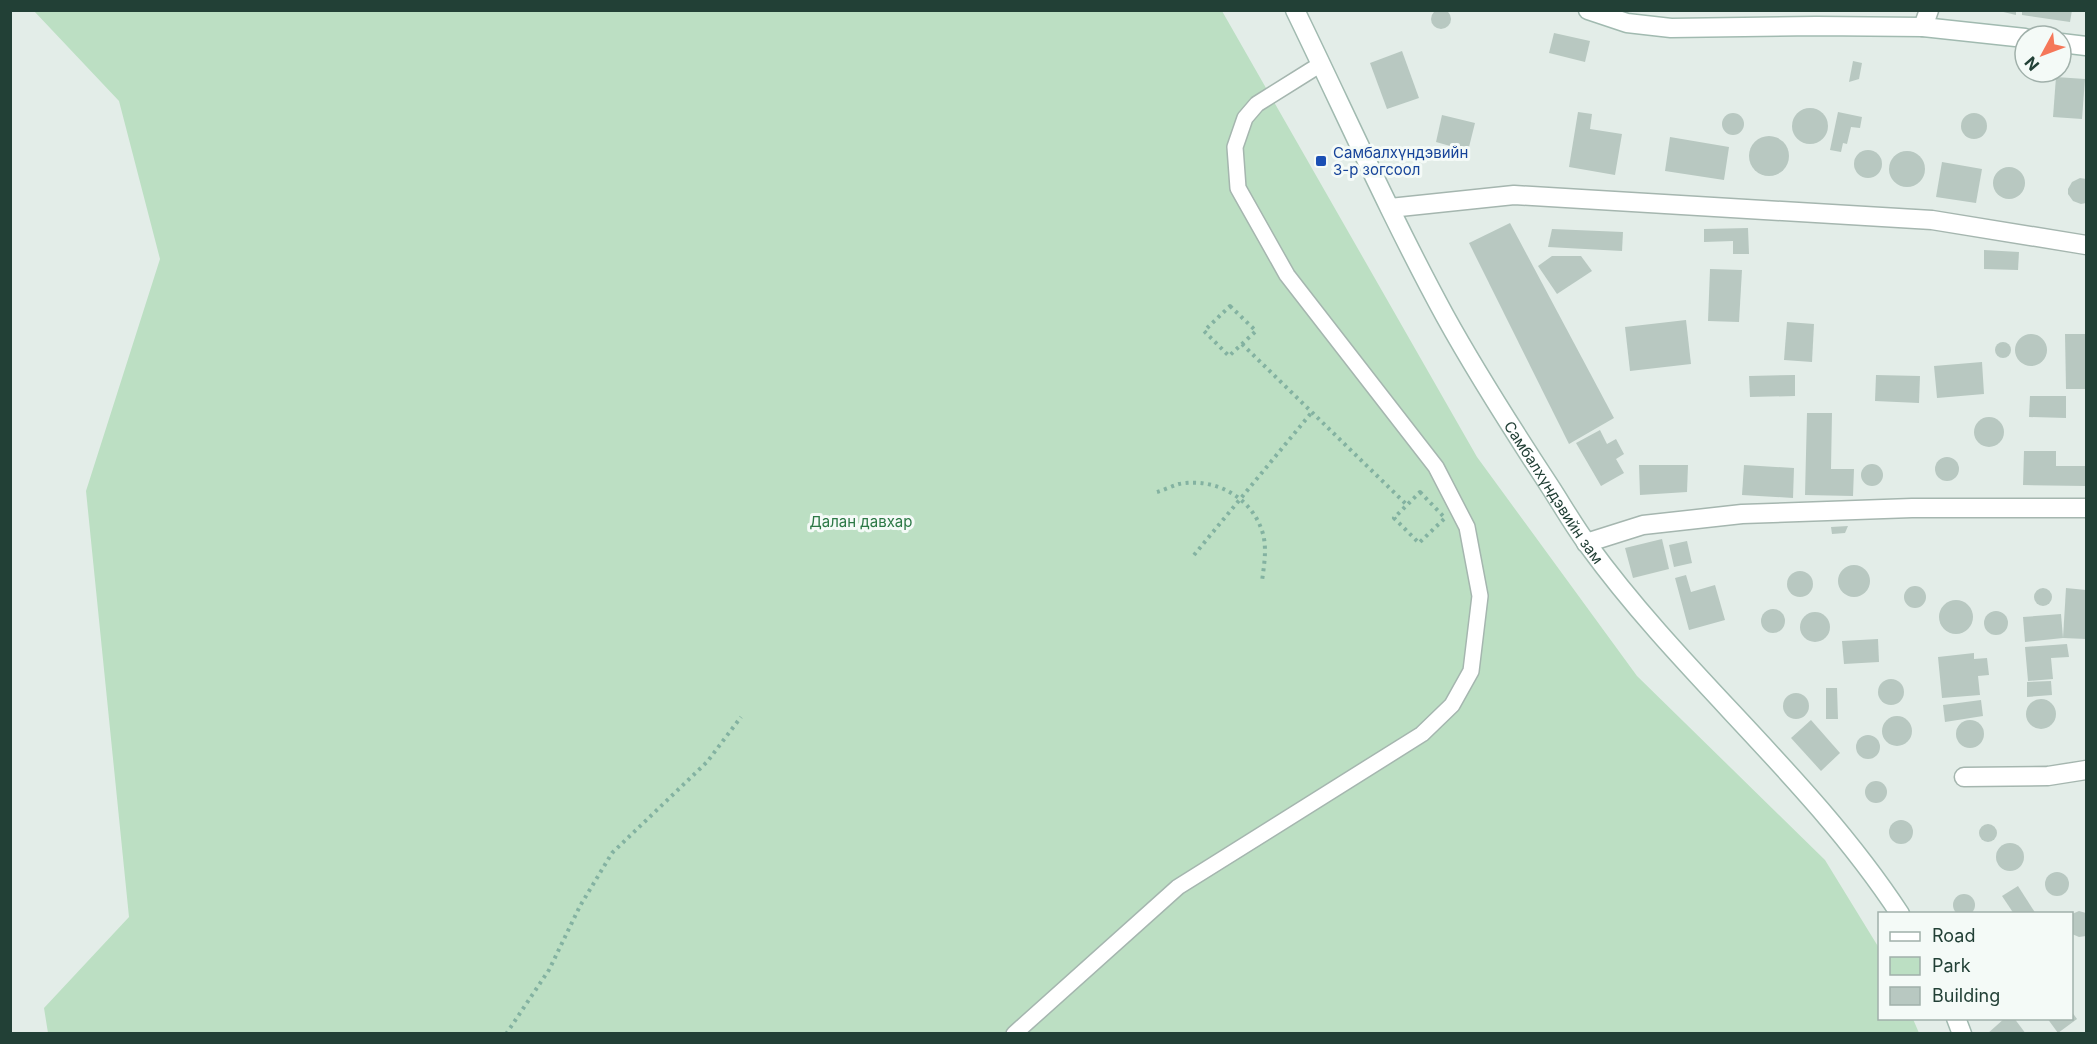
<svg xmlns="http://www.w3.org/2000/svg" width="2097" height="1044" font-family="Inter,sans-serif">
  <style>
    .green { fill: #bcdfc3 }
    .building { fill: #b8c8c1 }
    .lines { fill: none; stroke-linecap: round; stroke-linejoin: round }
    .lane-casing { stroke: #a5b6af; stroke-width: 18 }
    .street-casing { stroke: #a5b6af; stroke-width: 21 }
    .secondary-casing { stroke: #a1bab0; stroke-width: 21 }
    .path { stroke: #83b2a1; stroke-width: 4; stroke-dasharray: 3 4.5; stroke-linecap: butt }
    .lane { stroke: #fff; stroke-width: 15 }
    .street { stroke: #fff; stroke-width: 18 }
    .secondary { stroke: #fff; stroke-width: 18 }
    .transit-dot { fill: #1a4fb4; stroke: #f4faf7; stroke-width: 2 }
    .labels { text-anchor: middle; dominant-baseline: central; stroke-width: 6; stroke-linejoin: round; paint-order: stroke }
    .transit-label { font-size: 15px; fill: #164399; stroke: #f4faf7; text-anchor: start }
    .street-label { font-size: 15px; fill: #224036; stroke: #f4faf7 }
    .park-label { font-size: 15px; fill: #2b7845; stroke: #f4faf7 }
  </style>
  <rect width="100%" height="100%" fill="#e3ede8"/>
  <path class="green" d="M34,11H1222L1477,457L1637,676L1825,860L1879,948L1880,1018L1913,1019L1919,1033H48L44,1008L129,917L86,491L160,259L119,101Z"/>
  <g class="building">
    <circle cx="1441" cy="19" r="10"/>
    <path d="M1995,10H2016V15Z"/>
    <path d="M2022,10H2072L2070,22L2022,15Z"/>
    <path d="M1554,33L1590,41L1585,62L1549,53Z"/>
    <path d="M1402,51L1419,98L1387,109L1370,63Z"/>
    <path d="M1853,61L1862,63L1859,79L1849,82Z"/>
    <path d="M2056,77L2085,79L2082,119L2053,117Z"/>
    <circle cx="1810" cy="126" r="18"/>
    <path d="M1578,112L1592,114L1590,129L1622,134L1615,175L1569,167Z"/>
    <path d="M1838,112L1862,117L1860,128L1851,127L1847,144L1843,143L1841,152L1830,150Z"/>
    <circle cx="1974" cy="126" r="13"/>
    <circle cx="1733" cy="124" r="11"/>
    <path d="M1442,115L1475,123L1468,151L1436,142Z"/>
    <circle cx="1769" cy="156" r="20"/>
    <path d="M1670,137L1729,147L1724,180L1665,171Z"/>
    <circle cx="1868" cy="164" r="14"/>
    <circle cx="1907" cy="169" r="18"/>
    <path d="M1942,162L1982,169L1976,203L1936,197Z"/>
    <circle cx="2009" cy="183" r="16"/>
    <path d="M2080,178L2086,179V203L2081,204L2073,201L2068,194V189L2072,182Z"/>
    <path d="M1510,223L1614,418L1569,444L1469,243Z"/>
    <path d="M1748,228L1749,254H1733V241L1704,242V229Z"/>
    <path d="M1552,229L1623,232L1622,251L1548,247Z"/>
    <path d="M1984,250L2019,252L2018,270L1984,269Z"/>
    <path d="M1552,256H1581L1592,271L1557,294L1538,266Z"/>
    <path d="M1710,269L1742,270L1739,322L1708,321Z"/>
    <path d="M1686,320L1691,364L1630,371L1625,327Z"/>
    <path d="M1787,322L1814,324L1812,362L1784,360Z"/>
    <path d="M2065,334H2086V389H2066Z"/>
    <circle cx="2031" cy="350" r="16"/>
    <circle cx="2003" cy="350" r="8"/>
    <path d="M1982,362L1984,394L1937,398L1934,366Z"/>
    <path d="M1795,375V396L1750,397L1749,376Z"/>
    <path d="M1876,375L1920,376L1919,403L1875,401Z"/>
    <path d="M2030,396H2066V418L2029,417Z"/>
    <path d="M1807,413H1832L1831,469H1854L1853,496L1805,495Z"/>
    <circle cx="1989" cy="432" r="15"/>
    <path d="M1600,430L1607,444L1616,439L1624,454L1616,459L1624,473L1601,486L1576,443Z"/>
    <path d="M2024,451H2056V466H2086V486L2023,485Z"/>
    <circle cx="1947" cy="469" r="12"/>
    <circle cx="1872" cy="475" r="11"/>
    <path d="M1639,465H1688L1687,492L1640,495Z"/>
    <path d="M1744,465L1794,468L1793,498L1742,495Z"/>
    <path d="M1848,526L1845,533L1832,534L1831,527Z"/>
    <path d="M1662,539L1669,569L1633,578L1625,548Z"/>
    <path d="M1687,541L1692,563L1674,567L1669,545Z"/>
    <circle cx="1854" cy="581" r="16"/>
    <circle cx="1800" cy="584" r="13"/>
    <path d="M1686,575L1691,592L1715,585L1725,620L1689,630L1675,578Z"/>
    <circle cx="1915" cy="597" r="11"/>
    <circle cx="2043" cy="597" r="9"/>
    <path d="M2066,588L2086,590V639L2063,638Z"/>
    <circle cx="1956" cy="617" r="17"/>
    <circle cx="1773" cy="621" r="12"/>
    <circle cx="1996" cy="623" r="12"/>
    <circle cx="1815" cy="627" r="15"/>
    <path d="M2061,614L2063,638L2025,642L2023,617Z"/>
    <path d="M1878,639L1879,662L1844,664L1842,641Z"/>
    <path d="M2067,644L2069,657L2051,658L2053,679L2028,681L2025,647Z"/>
    <path d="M1974,653V659L1987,658L1989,675L1978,676L1980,695L1942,698L1938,657Z"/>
    <circle cx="1891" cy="692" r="13"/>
    <path d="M2051,681L2052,695L2027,697V682Z"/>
    <path d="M1826,688H1837L1838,719H1826Z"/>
    <circle cx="1796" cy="706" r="13"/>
    <circle cx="2041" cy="714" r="15"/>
    <path d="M1981,700L1983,716L1945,722L1943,705Z"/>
    <circle cx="1897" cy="731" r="15"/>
    <circle cx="1970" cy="734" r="14"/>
    <path d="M1811,720L1840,753L1821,771L1791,738Z"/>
    <circle cx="1868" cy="747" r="12"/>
    <circle cx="1876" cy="792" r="11"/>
    <circle cx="1901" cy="832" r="12"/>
    <circle cx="1988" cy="833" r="9"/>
    <circle cx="2010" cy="857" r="14"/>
    <circle cx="2057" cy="884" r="12"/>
    <path d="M2018,886L2036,914H2014L2002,896Z"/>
    <circle cx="1964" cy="905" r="11"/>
    <path d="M2079,911L2086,913V936L2079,937L2072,934V914Z"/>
    <path d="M2072,1012L2077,1019L2058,1033L2047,1018H2072Z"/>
    <path d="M2005,1018H2014L2026,1034H1987Z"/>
  </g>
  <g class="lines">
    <g class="lane-casing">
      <path id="lane" d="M1014,1034L1178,887L1422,734L1452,705L1471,671L1480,596L1467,527L1436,467L1287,275L1238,188L1235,147L1245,118L1257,104L1321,64"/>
    </g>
    <g class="street-casing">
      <g id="street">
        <path d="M1923,27L1929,10"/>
        <path d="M1390,208L1514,195L1932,220L2086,245"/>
        <path d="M1586,543L1643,525L1742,514L1912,508H2086"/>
        <path d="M1964,777L2048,776L2086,770"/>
      </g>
    </g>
    <g class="secondary-casing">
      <g id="secondary">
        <path id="s1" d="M1295,10C1345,113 1391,217 1445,316C1477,374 1513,430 1549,485C1562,505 1574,526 1588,545C1683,676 1811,778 1900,914"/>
        <path d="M1588,10L1627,23L1671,28L1816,26L1923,27L2025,38"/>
        <path d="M2061,43L2086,46"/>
        <path d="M1956,1018L1962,1034"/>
      </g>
    </g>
    <g class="path">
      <path d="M1230,306L1256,331L1229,356L1204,331Z"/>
      <path d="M1242,344L1407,505"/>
      <path d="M1157,492C1164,490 1172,486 1179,484C1216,477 1253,498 1263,534C1267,549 1264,566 1262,581"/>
      <path d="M1420,492L1445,518L1419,543L1394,518Z"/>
      <path d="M1194,555L1312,412"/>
      <path d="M506,1034L549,970L580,906L612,853L707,762L741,717"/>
    </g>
    <use href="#lane" class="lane"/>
    <use href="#street" class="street"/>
    <use href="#secondary" class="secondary"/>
  </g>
  <rect class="transit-dot" x="1315" y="155" width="12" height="12" rx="3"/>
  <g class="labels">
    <g class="transit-label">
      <text x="1333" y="152">Самбалхүндэвийн<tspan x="1333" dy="17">3-р зогсоол</tspan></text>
    </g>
    <g class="street-label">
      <text stroke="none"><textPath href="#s1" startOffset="548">Самбалхүндэвийн зам</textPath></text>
    </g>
    <g class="park-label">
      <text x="861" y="521">Далан давхар</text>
    </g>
  </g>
  <rect width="2097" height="1044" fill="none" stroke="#224036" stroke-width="24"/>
  <rect x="1878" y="912" width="195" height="108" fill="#f4faf7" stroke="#a0b0aa" stroke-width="1.5"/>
  <rect x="1890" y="932" width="30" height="9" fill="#ffffff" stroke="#a0b0aa" stroke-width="1.5"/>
  <text x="1932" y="942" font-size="18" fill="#224036">Road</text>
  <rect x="1890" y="957" width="30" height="18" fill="#bcdfc3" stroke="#a0b0aa" stroke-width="1.5"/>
  <text x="1932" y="972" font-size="18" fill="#224036">Park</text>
  <rect x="1890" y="987" width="30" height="18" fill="#b8c8c1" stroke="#a0b0aa" stroke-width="1.5"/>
  <text x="1932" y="1002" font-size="18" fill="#224036">Building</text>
  <g transform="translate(2043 54) rotate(229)"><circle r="28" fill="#f4faf7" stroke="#a0b0aa" stroke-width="1.5"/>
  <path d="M0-4.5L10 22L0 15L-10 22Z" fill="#f57759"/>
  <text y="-9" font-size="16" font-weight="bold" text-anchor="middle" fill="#224036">N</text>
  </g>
</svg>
